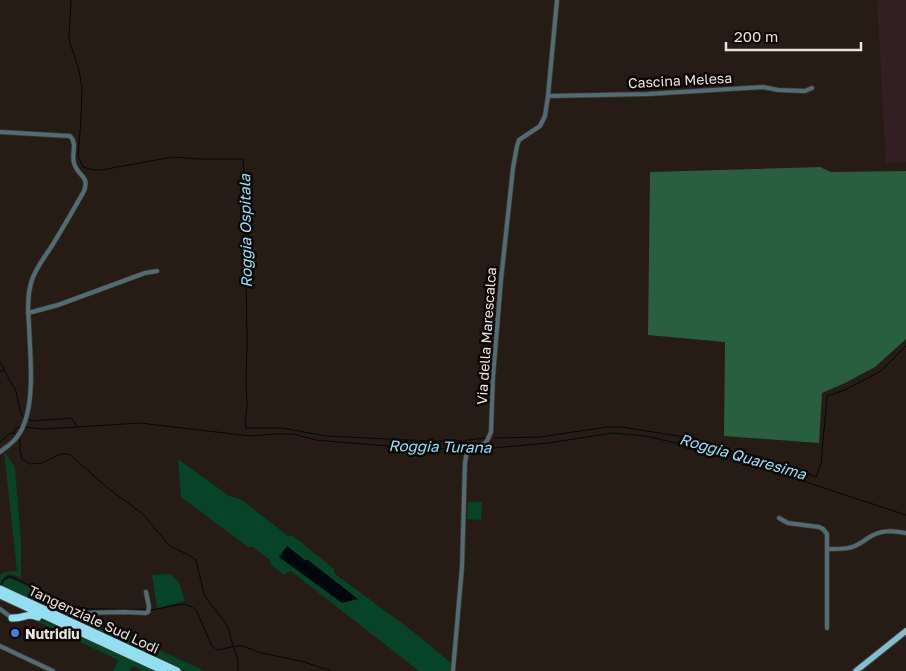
<svg xmlns="http://www.w3.org/2000/svg" width="906" height="671" font-family="'Golos Text',sans-serif">
  <style>
    .industrial { fill: #321f23 }
    .green { fill: #074326 }
    .forest { fill: #285f3f }
    .water { fill: #00080e }
    .lines { fill: none; stroke-linecap: round; stroke-linejoin: round }
    .stream { stroke: #00080e; stroke-width: 1 }
    .street-casing { stroke: #423731; stroke-width: 5.5 }
    .primary-casing { stroke: #423731; stroke-width: 8 }
    .highway-casing { stroke: #423731; stroke-width: 9 }
    .street { stroke: #506d75; stroke-width: 4 }
    .primary { stroke: #80bfcf; stroke-width: 5.5 }
    .highway { stroke: #93dff2; stroke-width: 7 }
    .shop-dot { fill: #3f7fe0; stroke: #0c0705; stroke-width: 2 }
    .labels { text-anchor: middle; dominant-baseline: central; stroke-width: 5; stroke-linejoin: round; paint-order: stroke }
    .street-label { font-size: 14px; fill: #ece4e0; stroke: #0c0705 }
    .poi-label { font-size: 14px; font-weight: bold; fill: #ece4e0; stroke: #0c0705; text-anchor: start }
    .water-label { font-size: 15px; font-style: italic; fill: #91e3fe; stroke: #0c0705 }
  </style>
  <rect width="100%" height="100%" fill="#261b15"/>
  <path class="industrial" d="M877,0H906V162L886,163Z"/>
  <g class="green">
    <path d="M4,451L15,467L21,541V578C10,573 6,572 0,584V575L5,572L17,571Z"/>
    <path d="M178,459L228,495L242,500L288,536H293L334,569V573L415,633L451,663L450,671H419L292,572L290,571L284,575L270,564L271,561L253,547H248L181,497Z"/>
    <path d="M468,502H482L481,520L467,519Z"/>
    <path d="M170,574L179,582L185,601L157,608L152,575Z"/>
    <path d="M9,578L79,610L82,615L205,671H184L2,586L4,581Z"/>
    <path d="M34,617L51,624L59,625L158,671H142L132,666L130,671H113L118,660L30,618Z"/>
  </g>
  <path class="forest" d="M820,167L831,172L906,171V339L875,367L845,383L822,393L819,443L724,436L725,342L648,335L650,172Z"/>
  <path class="water" d="M287,546L305,560H308L358,599L342,603L279,557Z"/>
  <g class="lines">
    <g class="stream">
      <path d="M71,0L69,40L79,70L82,89L81,119L78,156L83,167L93,170H101L173,157L198,159H243L245,195L247,343L246,383L247,405L245,423L246,428H282L326,436L428,441H459L486,438"/>
      <path d="M0,361L4,369"/>
      <path d="M0,371L4,370L16,391L20,410L22,416L29,420L33,421L71,418L78,427L140,423L250,436L275,434H293L316,440L338,442L414,448L466,449"/>
      <path d="M24,427L43,429L78,427"/>
      <path d="M13,433L16,428L20,427"/>
      <path d="M19,438L20,440V450L22,459L30,464L42,463L61,454H69L109,489L143,514L167,543L172,547L187,554L196,560L204,594L209,602L225,622L229,629L231,639L238,659V671"/>
      <path d="M494,438L540,437L607,427H622L684,437L803,472L816,477L821,464L827,396L845,390L881,371L906,346"/>
      <path d="M0,442L9,434L13,433L16,435"/>
      <path d="M470,450L549,443L612,433L646,436L697,448L746,462L906,515"/>
      <path d="M1,585C3,580 6,576 12,577L74,606L87,609H112L152,610L182,604C188,605 194,607 197,612L212,646L218,650L235,646H243L258,652L304,662L331,671"/>
    </g>
    <g class="street-casing">
      <g id="street">
        <path d="M548,96L648,94L763,87L778,90L805,91L812,88"/>
        <path d="M0,132L70,136C78,144 71,154 74,163C77,176 90,175 84,191C74,209 64,226 53,244C45,257 35,268 31,283C27,297 28,311 29,325C30,356 37,411 17,437C13,443 6,447 0,452"/>
        <path d="M28,313L58,305L145,273L157,271"/>
        <path d="M779,518L788,523L819,527L823,529L827,534V628"/>
        <path d="M827,549C836,549 846,550 855,546C859,544 864,541 868,538C880,530 892,530 906,533"/>
        <path d="M0,609L12,618"/>
        <path d="M51,612L53,608L57,607L82,613L124,612L146,613L148,612L149,607L146,592"/>
        <path d="M0,646L53,671"/>
        <path d="M453,671L462,567L465,463C468,442 469,448 486,443L491,432L493,377L501,280L513,168L517,146L519,140L540,126L545,116L548,96L557,0"/>
      </g>
    </g>
    <g class="primary-casing">
      <path id="primary" d="M856,671L906,631"/>
    </g>
    <g class="highway-casing">
      <g id="highway">
        <path d="M0,589L177,671"/>
        <path d="M0,595L164,671"/>
        <path d="M12,618C23,619 27,612 38,617"/>
      </g>
    </g>
    <use href="#street" class="street"/>
    <use href="#primary" class="primary"/>
    <use href="#highway" class="highway"/>
  </g>
  <circle class="shop-dot" cx="15" cy="633" r="5"/>
  <g class="labels">
    <g class="street-label">
      <text transform="translate(680 80) rotate(-3)">Cascina Melesa</text>
      <text transform="translate(486 336) rotate(-86)">Via della Marescalca</text>
      <text transform="translate(94 619) rotate(25)">Tangenziale Sud Lodi</text>
    </g>
    <g class="poi-label">
      <text x="25" y="633">Nutridiu</text>
    </g>
    <g class="water-label">
      <text transform="translate(245 231) rotate(-91)">Roggia Ospitala</text>
      <text transform="translate(440 446) rotate(1)">Roggia Turana</text>
      <text transform="translate(743 456) rotate(16)">Roggia Quaresima</text>
    </g>
  </g>
  <path d="M726 42v8h135v-8" fill="none" stroke="#ece4e0" stroke-width="2.5"/>
  <text x="734" y="42" font-size="15" fill="#ece4e0" stroke="#0c0705" stroke-width="4" paint-order="stroke">200 m</text>
</svg>
